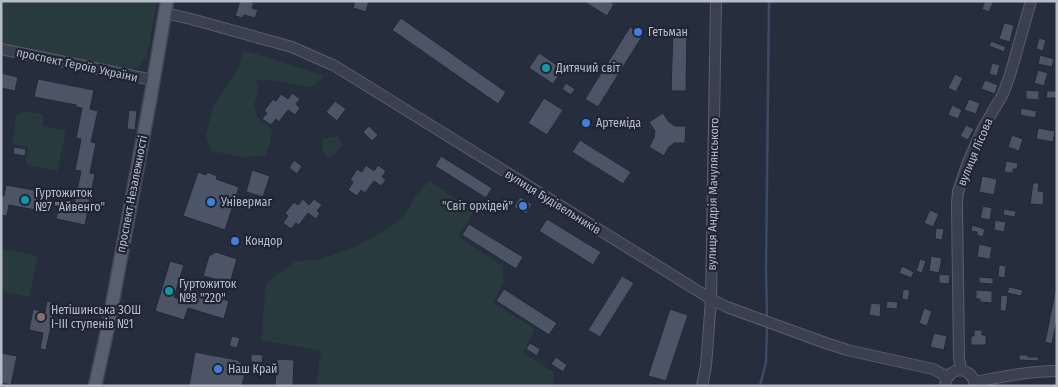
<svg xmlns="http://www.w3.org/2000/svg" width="1058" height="387" font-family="'Fira Sans Condensed',sans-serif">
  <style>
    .green { fill: #283a3e }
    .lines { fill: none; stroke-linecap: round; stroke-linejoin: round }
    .stream { stroke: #3c4b65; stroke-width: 2.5 }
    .building { fill: #4c5566; stroke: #212734 }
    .minor-casing { stroke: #585e6b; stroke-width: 12 }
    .major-casing { stroke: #434956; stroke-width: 15 }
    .minor { stroke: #3a404d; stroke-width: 10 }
    .major { stroke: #585f6d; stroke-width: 12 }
    .shop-dot { fill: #3f7fe0; stroke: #1f2532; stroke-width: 2 }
    .culture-dot { fill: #0f9aa8; stroke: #1f2532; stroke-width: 2 }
    .education-dot { fill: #8d6e63; stroke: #1f2532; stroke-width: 2 }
    .labels { text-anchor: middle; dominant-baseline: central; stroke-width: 4.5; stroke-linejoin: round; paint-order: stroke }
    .poi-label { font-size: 12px; fill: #b6bcc8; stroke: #1f2532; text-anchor: start }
    .street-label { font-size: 12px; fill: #b6bcc8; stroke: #1f2532 }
  </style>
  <rect width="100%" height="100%" fill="#262e3d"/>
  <g class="green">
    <path d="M1,1H157L147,56L140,66L129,70L1,43Z"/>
    <path d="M243,50L325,76L311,87L268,80H256L259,91L254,105L257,117L272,130L270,142L266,156L243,157L211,151L206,135L214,105L238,70Z"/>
    <path d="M26,111L43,114V126L66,131L57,171L26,164L28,147L12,144L16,116Z"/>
    <path d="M337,136L343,145L335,154L328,158L322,150L323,139Z"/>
    <path d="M429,181L474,211L459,237L503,266V284L493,302L535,329L523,353L554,372L553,386H316L321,351L261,340L266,283L296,261L318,260L353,248L391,227L406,213L416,195Z"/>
    <path d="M1,248L38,256L29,297L1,291Z"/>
  </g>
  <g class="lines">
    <g class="stream">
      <path d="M767,318L766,271L769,1"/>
      <path d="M760,386L766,362L767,326"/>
    </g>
  </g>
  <g class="building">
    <path d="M240,1H248L254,3L252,8L258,10L255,18L244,15L243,18L235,16Z"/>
    <path d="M355,1H369L366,12L353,8Z"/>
    <path d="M583,1H609L614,4L607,16Z"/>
    <path d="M985,1H994L989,12L982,9Z"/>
    <path d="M401,18L506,92L498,104L392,30Z"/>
    <path d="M1004,23L1014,25L1010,42L999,39Z"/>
    <path d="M630,27L643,35L598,107L585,99Z"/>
    <path d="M673,29H687L686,91H671Z"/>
    <path d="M1039,38L1046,40L1043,51L1036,49Z"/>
    <path d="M991,41L1006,47L1004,52L989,46Z"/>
    <path d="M539,53L563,69L553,84L529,68Z"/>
    <path d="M1040,55L1054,59L1052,67L1038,64Z"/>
    <path d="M992,63L1000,65L997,76L989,74Z"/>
    <path d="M1038,70L1048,73L1044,86L1034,83Z"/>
    <path d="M1,73L18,77L15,91L1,88Z"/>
    <path d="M955,74L963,78L956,92L948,88Z"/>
    <path d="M38,79L94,90L90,109L98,111L91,142L96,143L90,173L95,174L85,225L56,219L60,202L74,205L81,171L75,170L81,139L76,138L82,108L76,107V105L34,97Z"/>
    <path d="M985,80L998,85L995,94L981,89Z"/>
    <path d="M566,83L575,89L571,95L562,89Z"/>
    <path d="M1026,90L1039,91V100L1026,99Z"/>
    <path d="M1047,91H1057V98H1046Z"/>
    <path d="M292,93L300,99L296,104L300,108L295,115L288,110L279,122L276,119L271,125L262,119L267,113L264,111L273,99L276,101L281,94L288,99Z"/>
    <path d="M544,98L563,110L547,135L528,123Z"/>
    <path d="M969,99L980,103L976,114L964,110Z"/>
    <path d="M335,101L346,109L337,121L326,112Z"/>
    <path d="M952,105L962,110L958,119L948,115Z"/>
    <path d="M1021,108L1037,111L1035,118L1020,115Z"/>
    <path d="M129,110L137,111L135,130L127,129Z"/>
    <path d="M663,113L669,122L675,126H686L685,143H674L668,148L664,156L649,147L654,138L655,131L649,122Z"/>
    <path d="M966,125L974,129L968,140L960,136Z"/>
    <path d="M369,126L378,135L372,141L363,132Z"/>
    <path d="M1038,128L1055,131L1053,142L1036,139Z"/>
    <path d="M1012,135L1023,139L1019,151L1008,147Z"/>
    <path d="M580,140L631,172L623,184L572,152Z"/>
    <path d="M14,147L26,149L25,156L13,154Z"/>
    <path d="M441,156L492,188L486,198L435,166Z"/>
    <path d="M294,160L302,166L297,174L289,168Z"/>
    <path d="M1006,161L1018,163L1017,169H1013V173L1004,172Z"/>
    <path d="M366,165L374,171L378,165L386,171L382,177L386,180L381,186L374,181L365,193L361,190L357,196L348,190L353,182L350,180L357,169L362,172Z"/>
    <path d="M252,170L270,176L263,197L246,192Z"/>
    <path d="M198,172L206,175L207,172L217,176L216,179L239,187L225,230L183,216Z"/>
    <path d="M982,176L997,179L994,195L979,192Z"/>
    <path d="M1033,183H1039L1038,191L1044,192L1043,205L1030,204Z"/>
    <path d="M6,185L50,193L46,212L9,205L7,216L1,215V196H4Z"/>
    <path d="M520,197L532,204L526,214L514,207Z"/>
    <path d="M303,199L309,205L314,199L322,205L317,211L320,213L316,219L308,213L299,225L296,223L291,229L283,223L288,216L285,213L294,202L298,205Z"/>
    <path d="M983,206L992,208L990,220L980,218Z"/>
    <path d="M1004,209L1016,211L1015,217L1003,215Z"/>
    <path d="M930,210L939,214L933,227L924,223Z"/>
    <path d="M547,219L601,252L593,265L539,231Z"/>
    <path d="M995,220L1006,222L1004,232L994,230Z"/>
    <path d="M469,224L523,257L516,269L462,235Z"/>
    <path d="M972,225L985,229L983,237L977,235V232L971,231Z"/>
    <path d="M936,228L944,229L942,240L935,239Z"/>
    <path d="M231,236L241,239L239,247L228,244Z"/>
    <path d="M979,244L992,247L990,259L977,257Z"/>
    <path d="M216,252L237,259L230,283L203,276L209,256Z"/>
    <path d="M931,256L942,258L939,273L929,271Z"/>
    <path d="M920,259L926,261L922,273L916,271Z"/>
    <path d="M170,261L184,265L174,297L182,300L185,288L229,301L224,319L188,308L184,320L155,311Z"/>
    <path d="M999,265L1006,266L1005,278L998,277Z"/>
    <path d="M902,266L914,272L911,278L899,273Z"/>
    <path d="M939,274L950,275L949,284L939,283Z"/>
    <path d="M622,276L634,283L600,337L588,330Z"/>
    <path d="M979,277L993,278V284L979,283Z"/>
    <path d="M1057,283V319L1052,344L1045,342Z"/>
    <path d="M1009,287L1023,290L1021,296L1007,293Z"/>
    <path d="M504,289L557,323L549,335L496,301Z"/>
    <path d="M903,289L910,290L908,300L902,299Z"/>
    <path d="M976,290L992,291V303L980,302V299H976Z"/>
    <path d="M1001,295L1008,296L1006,311H1000Z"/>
    <path d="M47,301L56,303L46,350L40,349L43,333L29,330L33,309L45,312Z"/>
    <path d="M887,301L898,302L897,309L886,308Z"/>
    <path d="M871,303L881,304L880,317L869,315Z"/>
    <path d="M924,308L932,311L927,326L919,323Z"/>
    <path d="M670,309L688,315L666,381L648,376Z"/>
    <path d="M974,330H982V335H986V345H971V336H974Z"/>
    <path d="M934,333L947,336L944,350L930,347Z"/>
    <path d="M232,336L240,338L237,348L229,346Z"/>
    <path d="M530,343L540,349L537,356L526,349Z"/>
    <path d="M195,352L237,360L242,364L245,373L242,386H189Z"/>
    <path d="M1,353L17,356L11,385L1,383Z"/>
    <path d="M251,354L263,355L262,363L251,362Z"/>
    <path d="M1019,355H1028V357H1039L1038,361L1019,360Z"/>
    <path d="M556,357L567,365L563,372L551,364Z"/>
    <path d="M277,359L294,360L293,386L275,385Z"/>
  </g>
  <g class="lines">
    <g class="minor-casing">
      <g id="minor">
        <path d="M165,13L191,19L292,47L335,66L711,299L727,307L820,341L847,350L933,369L948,377"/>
        <path d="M1,49L153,80"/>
        <path d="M961,370L959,357L957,204L958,192L968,162L983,128L1003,94L1010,75L1031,1"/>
        <path d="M974,382C1002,377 1029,371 1057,371"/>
        <path d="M702,386L706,366L711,299L716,1"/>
        <path d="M945,386C947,365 973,365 975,386"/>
      </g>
    </g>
    <g class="major-casing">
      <path id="major" d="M95,386L108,327L151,95L167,1"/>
    </g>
    <use href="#minor" class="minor"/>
    <use href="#major" class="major"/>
  </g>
  <g class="shop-dot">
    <circle cx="638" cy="32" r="5"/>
    <circle cx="586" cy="123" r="5"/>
    <circle cx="211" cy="202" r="5"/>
    <circle cx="523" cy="206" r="5"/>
    <circle cx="235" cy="241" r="5"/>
    <circle cx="218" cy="369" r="5"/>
  </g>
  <g class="culture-dot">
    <circle cx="546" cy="68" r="5"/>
    <circle cx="25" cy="200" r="5"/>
    <circle cx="169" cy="291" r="5"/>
  </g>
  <circle class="education-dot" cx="41" cy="317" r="5"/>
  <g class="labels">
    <g class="poi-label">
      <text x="648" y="32">Гетьман</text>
      <text x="556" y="68">Дитячий світ</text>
      <text x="596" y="123">Артеміда</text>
      <text x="35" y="193">Гуртожиток<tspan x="35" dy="14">№7 "Айвенго"</tspan></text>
      <text x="221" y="202">Універмаг</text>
      <text x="513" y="206" text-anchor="end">"Світ орхідей"</text>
      <text x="245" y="241">Кондор</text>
      <text x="179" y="284">Гуртожиток<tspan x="179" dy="14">№8 "220"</tspan></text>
      <text x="51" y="310">Нетішинська ЗОШ<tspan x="51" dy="14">І-ІІІ ступенів №1</tspan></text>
      <text x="228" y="369">Наш Край</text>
    </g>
    <g class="street-label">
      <text transform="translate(77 65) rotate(12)">проспект Героїв України</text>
      <text transform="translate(975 152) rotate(-67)">вулиця Лісова</text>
      <text transform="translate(132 194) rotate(-79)">проспект Незалежності</text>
      <text transform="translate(713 194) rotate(-89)">вулиця Андрія Мачулянського</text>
      <text transform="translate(553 202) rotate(32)">вулиця Будівельників</text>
    </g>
  </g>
  <rect width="1058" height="387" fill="none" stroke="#b6bcc8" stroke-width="5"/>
</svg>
